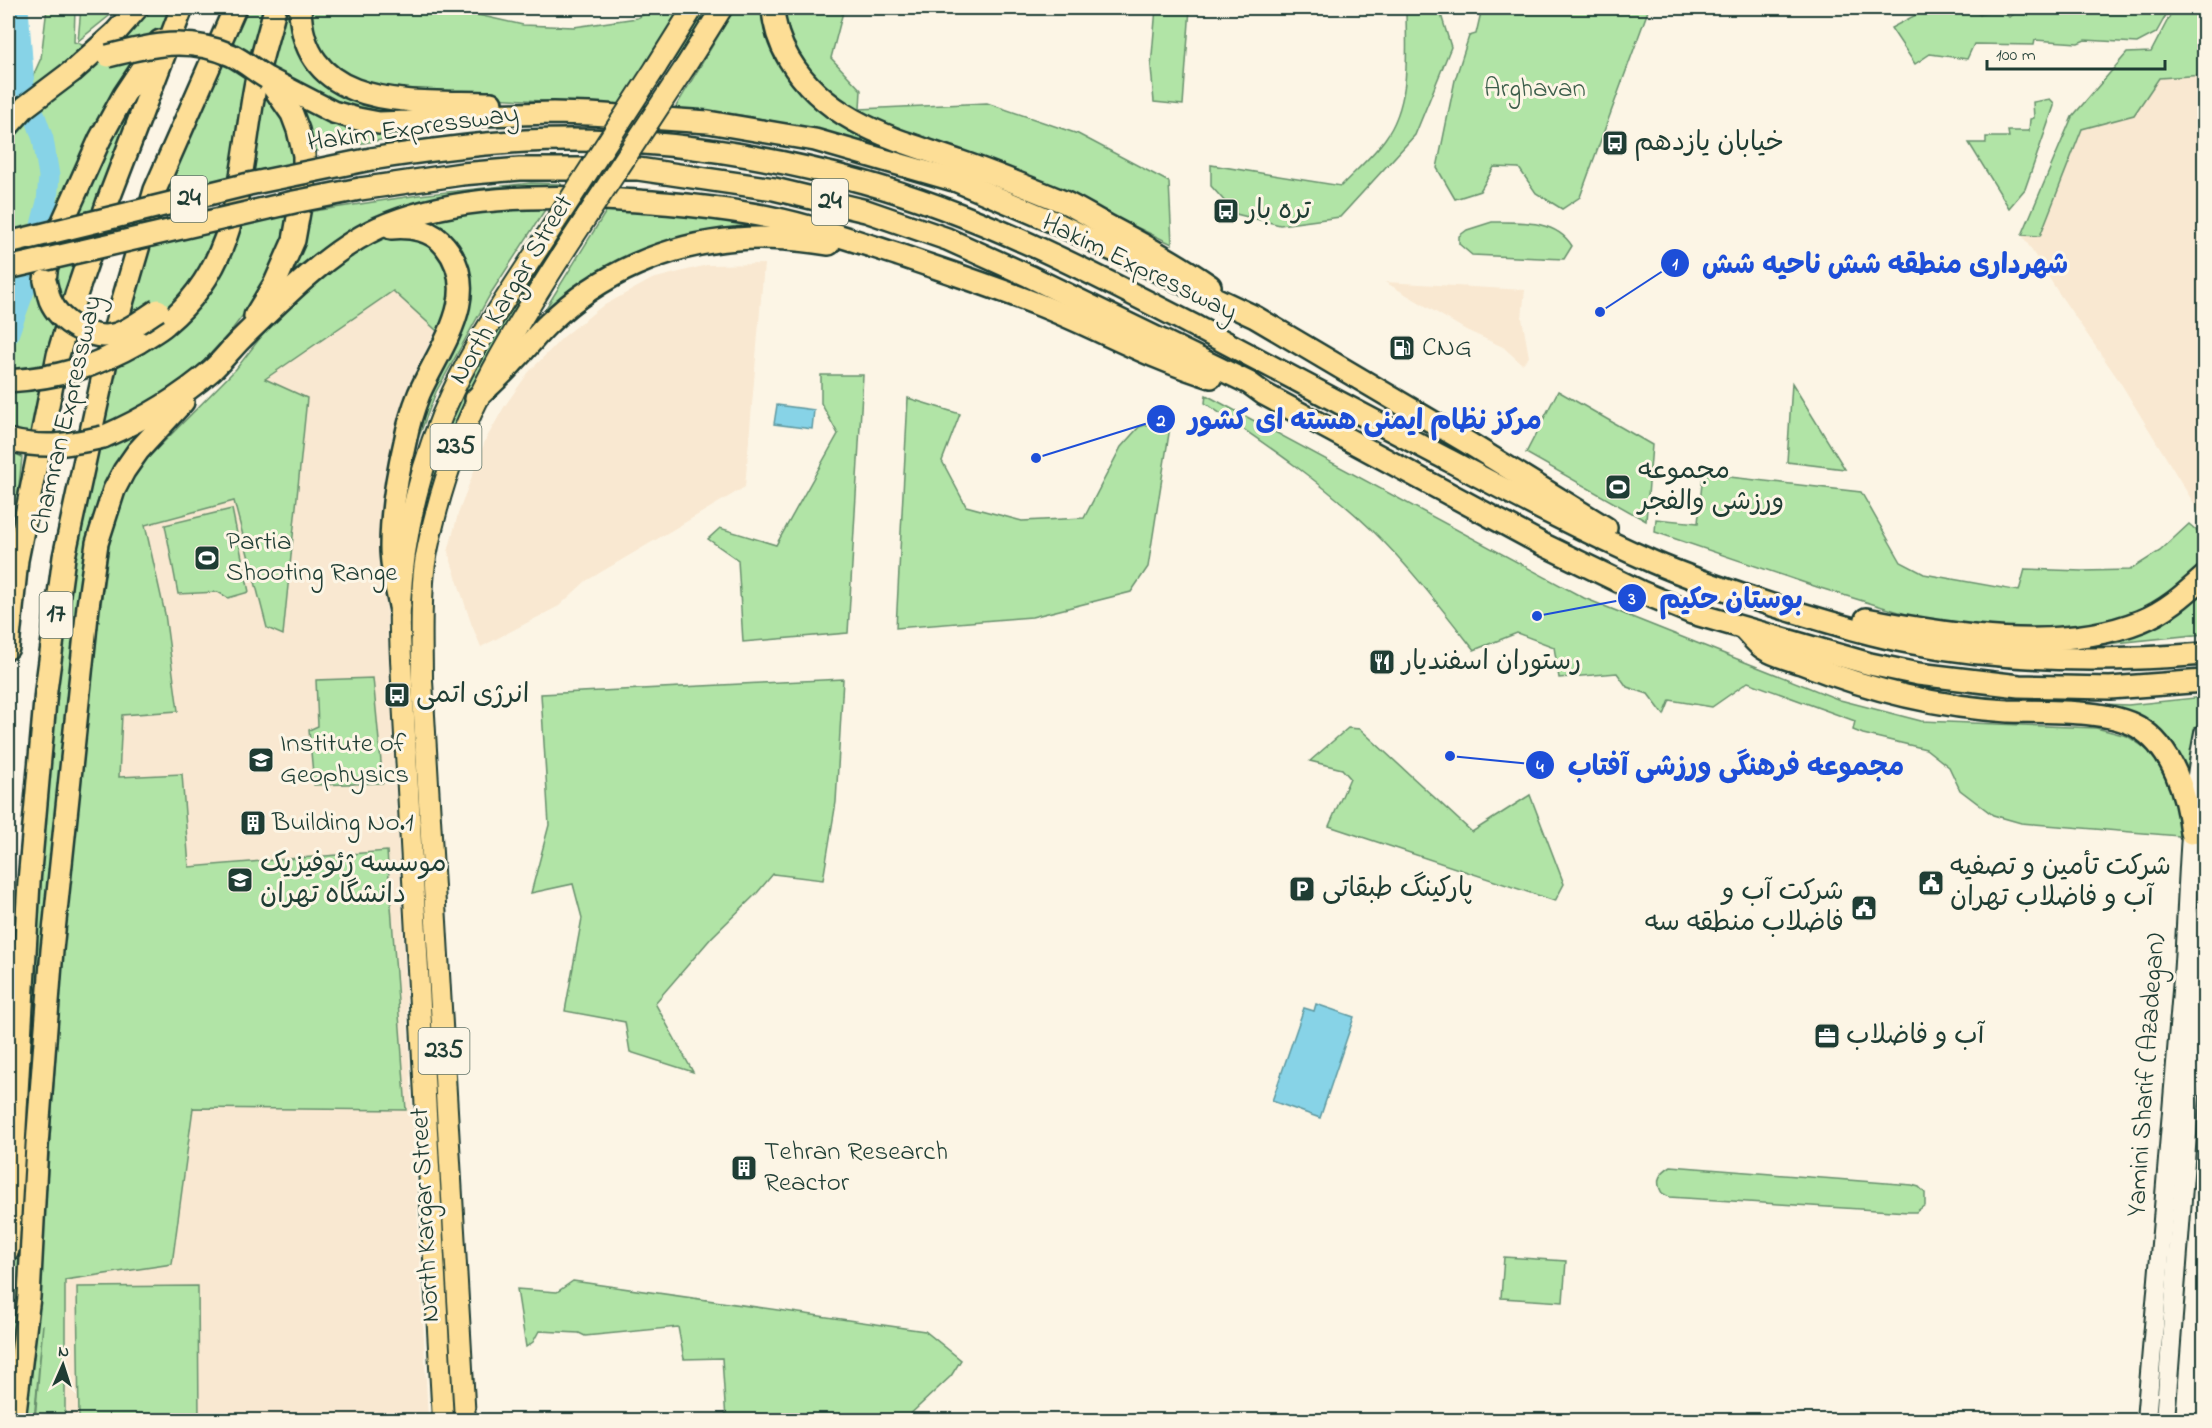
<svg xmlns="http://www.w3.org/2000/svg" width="2212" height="1428" font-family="'Indie Flower','Playpen Sans Arabic',sans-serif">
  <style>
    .built { fill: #f9e8d1 }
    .green { fill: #b1e4a6; stroke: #68906d; stroke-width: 1.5 }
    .water { fill: #87d3e7; stroke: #5d979f; stroke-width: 1.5 }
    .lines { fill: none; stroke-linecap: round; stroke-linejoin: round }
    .river { stroke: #87d3e7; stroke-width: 21 }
    .secondary-casing { stroke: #1f3d34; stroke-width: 22 }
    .primary-casing { stroke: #1f3d34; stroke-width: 24 }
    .trunk-casing { stroke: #1f3d34; stroke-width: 26 }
    .secondary { stroke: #fcf5e5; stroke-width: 18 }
    .primary { stroke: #fdde96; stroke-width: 20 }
    .trunk { stroke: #fdde96; stroke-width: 21 }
    .primary-bridge-casing { stroke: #1f3d34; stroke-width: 24; stroke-linecap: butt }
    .trunk-bridge-casing { stroke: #1f3d34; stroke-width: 26; stroke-linecap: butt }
    .primary-bridge { stroke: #fdde96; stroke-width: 20 }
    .trunk-bridge { stroke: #fdde96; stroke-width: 21 }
    .labels { text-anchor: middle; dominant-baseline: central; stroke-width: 6; stroke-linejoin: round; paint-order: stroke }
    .shield { fill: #fcf5e5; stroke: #617469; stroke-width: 1.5 }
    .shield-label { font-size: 26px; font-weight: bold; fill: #1f3d34 }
    .park-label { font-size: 27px; fill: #3c5e4b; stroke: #fcf5e5 }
    .street-label { font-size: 27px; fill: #1f3d34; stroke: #fcf5e5 }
    .poi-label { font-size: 27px; fill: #1f3d34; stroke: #fcf5e5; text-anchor: start }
    .leader { fill: none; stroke: #1d4ed8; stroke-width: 2 }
    .callout-dot { fill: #1d4ed8; stroke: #fcf5e5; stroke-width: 2 }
    .mark-label { font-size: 18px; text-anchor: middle; font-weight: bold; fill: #fff }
    .callout-label { font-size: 28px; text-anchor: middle; font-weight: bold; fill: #1d4ed8; stroke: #fcf5e5; stroke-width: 6; stroke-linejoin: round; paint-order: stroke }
  </style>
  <rect width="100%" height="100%" fill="#fcf5e5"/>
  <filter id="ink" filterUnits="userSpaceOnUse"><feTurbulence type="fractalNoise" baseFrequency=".0167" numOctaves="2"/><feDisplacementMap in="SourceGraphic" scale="12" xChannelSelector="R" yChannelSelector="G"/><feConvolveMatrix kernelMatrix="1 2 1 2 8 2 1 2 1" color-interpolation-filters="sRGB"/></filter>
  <g filter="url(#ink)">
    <g class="built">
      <path d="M2174,8H2204V520L2120,382L2058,292L2022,235L2075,112L2127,53L2151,52Z"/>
      <path d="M764,264L745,487L586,581L559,606L481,647L471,623L448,552L458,514L485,441L504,407L528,373L562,338L601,307L652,279L707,265Z"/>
      <path d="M1385,282L1525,290L1522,318L1529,357L1522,364L1503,347L1466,330Z"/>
      <path d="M393,290L436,330L407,389L385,473L381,499L428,1420H33L118,543L265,379Z"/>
    </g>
    <g class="green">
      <path d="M47,8H75L74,42L125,61L150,66L94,205L50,368L8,370V132L41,58Z"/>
      <path d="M81,8H119L78,41Z"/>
      <path d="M151,8H178L168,35L122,41Z"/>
      <path d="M243,8H268L256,56L226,41Z"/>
      <path d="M281,8H295L311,60L411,104L425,117L352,112L289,81L266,64Z"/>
      <path d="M305,8H466L474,14L523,25L574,27L637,18L657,8H687L622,106L442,95L357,88L315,51Z"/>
      <path d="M705,8H712L677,61L672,58Z"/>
      <path d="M735,8H764L766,26L775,55L786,71L861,134L922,160C838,136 763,113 675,108Z"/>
      <path d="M779,8H844L831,58L861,90L860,109L987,103L1078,134L1169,182L1172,244L1050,186L860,118L809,75L790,46Z"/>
      <path d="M1156,8H1190L1183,105L1154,102L1151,67Z"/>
      <path d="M1406,8H1439L1451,47L1415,135L1340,217L1280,225L1236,214L1211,186V165L1341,186C1355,171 1373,156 1385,139C1412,102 1406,51 1406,8Z"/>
      <path d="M1482,8H1649L1580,197L1562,209L1536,193L1519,168L1494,167L1480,191L1455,199L1437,168L1455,80L1469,36L1476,34Z"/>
      <path d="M1929,8H1970L1980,15L1999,8L2009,17L2025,8H2170L2156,33L2137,43L2085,40L2078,43L2035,40L2034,45L1974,44L1967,59L1930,54L1915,64L1891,28Z"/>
      <path d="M2174,8H2204V75L2159,78L2134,115L2082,129L2040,236L2022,235L2072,117L2127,53L2151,52Z"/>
      <path d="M218,61L251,78L237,175L167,192Z"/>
      <path d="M262,87C282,111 289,132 296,163L248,172Z"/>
      <path d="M2050,99L2054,103V106L2025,189L2009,208L1969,143H1986V137H2009L2008,131H2029L2030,119L2034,118L2033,102Z"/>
      <path d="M297,104L467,123L530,124L433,131L311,152Z"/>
      <path d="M531,183L561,184L564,192C508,196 439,193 387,213C351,227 320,250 290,273L308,212L419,195Z"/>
      <path d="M550,202L491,293L436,392L413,452H408L465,290L419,226L446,215Z"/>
      <path d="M610,205L702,215L774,232H753L570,295L541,316Z"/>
      <path d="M295,211L278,257L249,307L231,331L202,363L162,397L146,408L99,427L110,366L135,352L239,223Z"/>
      <path d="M1492,222C1519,222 1556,219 1572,246L1564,259L1472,255L1459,244V236L1467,230Z"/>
      <path d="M225,226L203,273L162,319L118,347L144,246Z"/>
      <path d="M389,234L432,240L455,271L443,332L436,330L393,291L265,379L307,398L283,635L267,628L234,501L145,525L165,614L178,711L122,715L119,777L182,774L189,867L387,851L406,1110L193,1108L172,1264L65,1280V1420H35L43,1324L34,1420H25L41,1270L62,962L97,633L110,540L121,501L139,467L236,369L275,319L332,264L370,240Z"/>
      <path d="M549,248L555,252L491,353L464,406L444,458L428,512L422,805L413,763L407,625L413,546L439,443L477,361Z"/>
      <path d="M821,375H863L848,633L743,642L738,560L708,539L720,528L776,545L838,434L821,403Z"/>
      <path d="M1792,383L1845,469L1787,462Z"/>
      <path d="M49,384L41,436L8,431V388Z"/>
      <path d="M1558,391L1652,445L1646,521L1526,453Z"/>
      <path d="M1206,395L1584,598L1840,700L1921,721L2096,728L2127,736L2160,758L2182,813L2179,836L2021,823L1993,815L1960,790L1949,767L1926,749L1863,734L1853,730L1855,721L1748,682L1712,707L1670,700L1664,715L1648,694L1627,687L1617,673L1559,678L1554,647L1517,633L1474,650C1442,609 1410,567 1373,531C1321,481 1264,443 1205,403Z"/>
      <path d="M908,398L960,414L942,461L966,506L1022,521L1084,518L1121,447L1139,427L1162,420L1170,427L1148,567L1131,592L1032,617L896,628Z"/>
      <path d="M172,411L120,467L67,721L50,865L28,1205L8,1412V1289L47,762L64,618L94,448Z"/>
      <path d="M8,450L22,457L8,587Z"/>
      <path d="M1703,474L1861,492L1901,562L1924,574L2019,591L2025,569L2082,571L2130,570L2160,551L2189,524L2204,537V569L2151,607L2082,630L2030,632L1951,624L1912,616L1817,587L1655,532L1656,519L1698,523Z"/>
      <path d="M232,509L249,592L228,598L218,592L178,594L165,525Z"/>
      <path d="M2204,592V634L2095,645L2098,639L2176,611Z"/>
      <path d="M373,678L383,783L314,785L309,730L318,726L316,680Z"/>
      <path d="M843,679L836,802L823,880L773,874L757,893L712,937L655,1003L693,1072L630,1052L625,1022L565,1011L582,918L573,884L531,893L549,825L541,694Z"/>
      <path d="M1939,692L2025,701L2128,705L2204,697V718L2191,784L2177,752L2163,737L1995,705Z"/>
      <path d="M1348,728L1360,729L1472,832L1530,795L1564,884L1555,901L1329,826L1350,778L1342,769L1310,761Z"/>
      <path d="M432,904L445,1213L439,1186L424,905Z"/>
      <path d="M1671,1166L1912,1185L1919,1187L1925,1193V1205L1916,1212H1908L1669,1197L1662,1193C1655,1181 1659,1173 1671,1166Z"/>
      <path d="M1504,1257L1566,1261L1563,1302L1501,1298Z"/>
      <path d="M573,1281L925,1331L961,1360L951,1376L904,1420H726L722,1358L684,1359L678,1327L585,1336L579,1333L539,1331L533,1342L526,1347L517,1289L557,1292Z"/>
      <path d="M198,1286L199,1420H79L77,1287Z"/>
      <path d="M447,1332L453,1352L457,1420H449Z"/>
    </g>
    <g class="water">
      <path d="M777,405L814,410L812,429L774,424Z"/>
      <path d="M1316,1004L1354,1017L1320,1118L1272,1101L1304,1008L1314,1011Z"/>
    </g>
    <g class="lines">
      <path class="river" d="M8,335L24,291L47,202L49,176L43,139L24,85L18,8"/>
      <g class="secondary-casing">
        <g id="secondary">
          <path d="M2146,1420C2158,1277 2171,1134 2182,991C2189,905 2187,818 2204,733"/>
          <path d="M2165,1420L2204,914"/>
        </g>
      </g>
      <g class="primary-casing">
        <g id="primary">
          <path d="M656,67L693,8"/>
          <path d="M685,67L722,8"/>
          <path d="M443,1420L402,681C401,655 399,629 400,603C404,532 422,456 453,391C478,337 513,288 545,238"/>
          <path d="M465,1420L422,681C422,644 420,607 424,571C426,551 431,532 436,513C462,410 515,327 572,239"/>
        </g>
      </g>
      <g class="trunk-casing">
        <g id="trunk">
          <path d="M300,8C303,114 417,100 491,103"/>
          <path d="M773,8C774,26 780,44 789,59C827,123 896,139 961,162C996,174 1030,188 1064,202C1079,209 1093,218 1108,226C1144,245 1177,263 1210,286"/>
          <path d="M74,70L115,33L137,8"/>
          <path d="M267,78L333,112L358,119L379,123L408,122L478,115L553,113L590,114L708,122L815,140L957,181L1047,219L1255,317L1470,444L1606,528"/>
          <path d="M371,159C423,151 474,144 526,141C639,136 754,152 863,182C982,215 1094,274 1202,330C1280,371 1358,412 1435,453C1507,491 1578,529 1653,562C1692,579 1732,592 1772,605C1819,619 1865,634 1913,643C2009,662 2108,662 2204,654"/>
          <path d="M360,189L462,174L520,169H638L774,189L866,211L947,239L1029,276L1249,383L1264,394L1542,544L1641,592L1692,613L1870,664L1918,674L2019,686L2110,688L2204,681"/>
          <path d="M391,228C410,226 433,230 445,246C484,294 439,348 419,394C413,409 408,426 405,442C397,476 391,512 391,547C391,567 396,586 400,606"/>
          <path d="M45,281L47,263L54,241L100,139L124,95L160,41"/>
          <path d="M255,316L275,283L294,240L304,184V155L298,130L292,114L271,84"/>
          <path d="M139,342C148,336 158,331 166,324C241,262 239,175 255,87C260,60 269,34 275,8"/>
          <path d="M476,399C489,386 503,374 515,360C527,348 537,334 549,323C599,274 668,244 737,239C768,236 799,240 829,244"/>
          <path d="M103,437C142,420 180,398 212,370C222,361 231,349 241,339C281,300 328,251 378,228C443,199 518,196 588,198C641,201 694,204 746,213C798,221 849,239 899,255C945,271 992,286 1037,304C1096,327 1151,359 1211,377"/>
          <path d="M1866,619C1949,635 2060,654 2141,621C2165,612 2185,594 2204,577"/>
          <path d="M1744,629C1750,635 1756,643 1763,648C1773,655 1789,659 1801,663C1867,689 1936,707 2008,711C2044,712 2108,709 2138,727C2173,748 2187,795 2191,833"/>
          <path d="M8,648L17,560L58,355L76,295L108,201L182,8"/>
          <path d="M8,1250L29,882L46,690L64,557L109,348L155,190L235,8"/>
          <path d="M14,1420L29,1297L37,1145L52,950L88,606L97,543L114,490L124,471L138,451L183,402"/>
        </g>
      </g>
      <use href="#secondary" class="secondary"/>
      <use href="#primary" class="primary"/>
      <use href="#trunk" class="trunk"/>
      <g class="primary-bridge-casing">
        <g id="primary-bridge">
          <path d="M545,238L656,67"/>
          <path d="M572,239L685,67"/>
        </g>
      </g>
      <g class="trunk-bridge-casing">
        <g id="trunk-bridge">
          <path d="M108,56C151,45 188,36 231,55C244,61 255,71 267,78"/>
          <path d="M8,126L25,107L74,70"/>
          <path d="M8,243L249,184L371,159"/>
          <path d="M8,268L294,202L360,189"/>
          <path d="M45,281C47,287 48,294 50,300C60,323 92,342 117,334C131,329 145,318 158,310"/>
          <path d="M8,381C58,378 95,367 139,342"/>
          <path d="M8,440C44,449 67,445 103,437"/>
        </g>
      </g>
      <use href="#primary-bridge" class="primary-bridge"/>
      <use href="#trunk-bridge" class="trunk-bridge"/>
    </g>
  </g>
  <defs>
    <g id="bus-square" transform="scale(1.35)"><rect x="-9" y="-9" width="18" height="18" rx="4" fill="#1f3d34" stroke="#fcf5e5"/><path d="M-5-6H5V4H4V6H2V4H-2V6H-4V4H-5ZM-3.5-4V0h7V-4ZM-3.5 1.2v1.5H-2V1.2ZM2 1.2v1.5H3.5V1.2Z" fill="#fff"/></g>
    <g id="fuel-square" transform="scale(1.35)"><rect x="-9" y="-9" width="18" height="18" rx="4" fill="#1f3d34" stroke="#fcf5e5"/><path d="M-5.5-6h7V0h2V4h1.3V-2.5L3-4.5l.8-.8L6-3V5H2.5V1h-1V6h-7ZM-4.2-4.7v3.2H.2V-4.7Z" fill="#fff"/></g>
    <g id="stadium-square" transform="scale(1.35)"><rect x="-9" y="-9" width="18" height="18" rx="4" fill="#1f3d34" stroke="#fcf5e5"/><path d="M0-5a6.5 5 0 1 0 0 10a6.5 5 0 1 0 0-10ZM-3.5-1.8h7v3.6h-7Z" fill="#fff"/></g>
    <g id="restaurant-square" transform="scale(1.35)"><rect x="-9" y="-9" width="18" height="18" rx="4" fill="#1f3d34" stroke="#fcf5e5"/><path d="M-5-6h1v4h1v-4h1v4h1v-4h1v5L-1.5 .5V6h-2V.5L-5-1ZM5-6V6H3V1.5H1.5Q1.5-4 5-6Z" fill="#fff"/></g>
    <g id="university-square" transform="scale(1.35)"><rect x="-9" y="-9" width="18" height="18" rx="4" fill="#1f3d34" stroke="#fcf5e5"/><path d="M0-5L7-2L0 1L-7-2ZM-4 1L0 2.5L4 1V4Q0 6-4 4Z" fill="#fff"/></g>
    <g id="building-square" transform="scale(1.35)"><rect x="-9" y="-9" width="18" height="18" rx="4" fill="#1f3d34" stroke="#fcf5e5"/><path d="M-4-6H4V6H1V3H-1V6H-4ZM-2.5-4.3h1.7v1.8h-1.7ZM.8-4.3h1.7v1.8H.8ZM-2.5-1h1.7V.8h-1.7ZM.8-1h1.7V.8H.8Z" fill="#fff"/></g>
    <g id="civic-square" transform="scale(1.35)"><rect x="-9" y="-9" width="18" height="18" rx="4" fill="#1f3d34" stroke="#fcf5e5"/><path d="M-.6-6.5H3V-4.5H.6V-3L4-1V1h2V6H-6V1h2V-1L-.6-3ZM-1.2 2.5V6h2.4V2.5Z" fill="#fff"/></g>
    <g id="parking-square" transform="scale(1.35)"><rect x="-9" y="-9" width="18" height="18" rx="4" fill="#1f3d34" stroke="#fcf5e5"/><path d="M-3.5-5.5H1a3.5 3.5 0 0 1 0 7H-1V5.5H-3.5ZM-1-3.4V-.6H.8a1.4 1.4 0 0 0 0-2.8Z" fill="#fff"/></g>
    <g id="office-square" transform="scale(1.35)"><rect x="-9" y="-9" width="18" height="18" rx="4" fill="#1f3d34" stroke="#fcf5e5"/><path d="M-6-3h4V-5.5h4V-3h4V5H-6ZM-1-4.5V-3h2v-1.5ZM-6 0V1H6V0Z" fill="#fff"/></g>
  </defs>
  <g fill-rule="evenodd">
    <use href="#bus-square" x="1615" y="143"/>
    <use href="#bus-square" x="1226" y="211"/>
    <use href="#fuel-square" x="1402" y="348"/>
    <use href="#stadium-square" x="1618" y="487"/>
    <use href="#stadium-square" x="207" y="558"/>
    <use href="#restaurant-square" x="1382" y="662"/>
    <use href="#bus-square" x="397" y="695"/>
    <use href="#university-square" x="261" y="760"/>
    <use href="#building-square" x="253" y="823"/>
    <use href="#university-square" x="240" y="880"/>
    <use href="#civic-square" x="1931" y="883"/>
    <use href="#parking-square" x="1302" y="889"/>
    <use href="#civic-square" x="1864" y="908"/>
    <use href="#office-square" x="1827" y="1036"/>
    <use href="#building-square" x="744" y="1168"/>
  </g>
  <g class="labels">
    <g class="shield">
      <rect x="171" y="176" width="36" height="46" rx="4.5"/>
      <rect x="812" y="179" width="36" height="46" rx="4.5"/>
      <rect x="430.5" y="424" width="51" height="46" rx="4.5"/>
      <rect x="39.5" y="592" width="33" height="46" rx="4.5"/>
      <rect x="418.5" y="1028" width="51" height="46" rx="4.5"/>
    </g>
    <g class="shield-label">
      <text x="189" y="199">24</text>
      <text x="830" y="202">24</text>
      <text x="456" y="447">235</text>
      <text x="56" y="615">17</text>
      <text x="444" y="1051">235</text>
    </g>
    <g class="park-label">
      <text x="1535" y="89">Arghavan</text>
    </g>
    <g class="street-label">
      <text transform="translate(413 129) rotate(-8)">Hakim Expressway</text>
      <text transform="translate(1139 268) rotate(26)">Hakim Expressway</text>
      <text transform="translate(512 290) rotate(-59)">North Kargar Street</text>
      <text transform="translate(67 415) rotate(-77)">Chamran Expressway</text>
      <text transform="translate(2147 1075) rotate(-86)">Yamini Sharif (Azadegan)</text>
      <text transform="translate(426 1215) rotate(-93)">North Kargar Street</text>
    </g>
    <g class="poi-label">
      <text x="1634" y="143">خیابان یازدهم</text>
      <text x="1246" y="211">تره بار</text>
      <text x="1422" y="348">CNG</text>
      <text x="1638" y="471">مجموعه<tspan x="1638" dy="31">ورزشی والفجر</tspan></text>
      <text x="226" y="542">Partia<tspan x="226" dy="31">Shooting Range</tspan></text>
      <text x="1402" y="662">رستوران اسفندیار</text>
      <text x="416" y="695">انرژی اتمی</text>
      <text x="280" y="744">Institute of<tspan x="280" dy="31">Geophysics</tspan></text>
      <text x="272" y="823">Building No.1</text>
      <text x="260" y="864">موسسه ژئوفیزیک<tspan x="260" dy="31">دانشگاه تهران</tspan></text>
      <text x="1950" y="867">شركت تأمين و تصفيه<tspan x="1950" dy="31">آب و فاضلاب تهران</tspan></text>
      <text x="1322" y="889">پارکینگ طبقاتی</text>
      <text x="1844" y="892" text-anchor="end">شرکت آب و<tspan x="1844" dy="31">فاضلاب منطقه سه</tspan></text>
      <text x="1846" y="1036">آب و فاضلاب</text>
      <text x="764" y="1152">Tehran Research<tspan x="764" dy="31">Reactor</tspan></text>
    </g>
  </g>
  <path class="leader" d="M1600 312L1675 263M1036 458L1161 419M1537 616L1632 598M1450 756L1540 765"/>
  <g class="callout-dot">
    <circle cx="1600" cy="312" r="6"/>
    <circle cx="1036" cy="458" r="6"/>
    <circle cx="1537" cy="616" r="6"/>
    <circle cx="1450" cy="756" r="6"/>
    <circle cx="1675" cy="263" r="15"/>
    <circle cx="1161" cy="419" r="15"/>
    <circle cx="1632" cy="598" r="15"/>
    <circle cx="1540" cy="765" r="15"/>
  </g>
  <g class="mark-label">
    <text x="1675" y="269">1</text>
    <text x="1161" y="426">2</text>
    <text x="1632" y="604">3</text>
    <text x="1540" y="772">4</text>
  </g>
  <g class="callout-label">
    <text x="1885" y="273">شهرداری منطقه شش ناحیه شش</text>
    <text x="1365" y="429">مرکز نظام ایمنی هسته ای کشور</text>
    <text x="1731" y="608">بوستان حکیم</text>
    <text x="1736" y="775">مجموعه فرهنگی ورزشی آفتاب</text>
  </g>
  <rect width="2212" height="1428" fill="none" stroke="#fcf5e5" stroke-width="30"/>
  <rect x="15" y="15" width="2182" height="1398" fill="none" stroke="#1f3d34" stroke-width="2" filter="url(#ink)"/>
  <g transform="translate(63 1365) rotate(3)" stroke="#fcf5e5" stroke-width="4.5" paint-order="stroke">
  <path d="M0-4.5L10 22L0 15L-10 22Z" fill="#1f3d34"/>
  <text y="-9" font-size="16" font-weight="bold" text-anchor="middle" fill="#1f3d34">N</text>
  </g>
  <path d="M1987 60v9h178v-9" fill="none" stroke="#1f3d34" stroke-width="3"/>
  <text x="1996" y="60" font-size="18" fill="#1f3d34" stroke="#fcf5e5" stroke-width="4.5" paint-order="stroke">100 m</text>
</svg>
